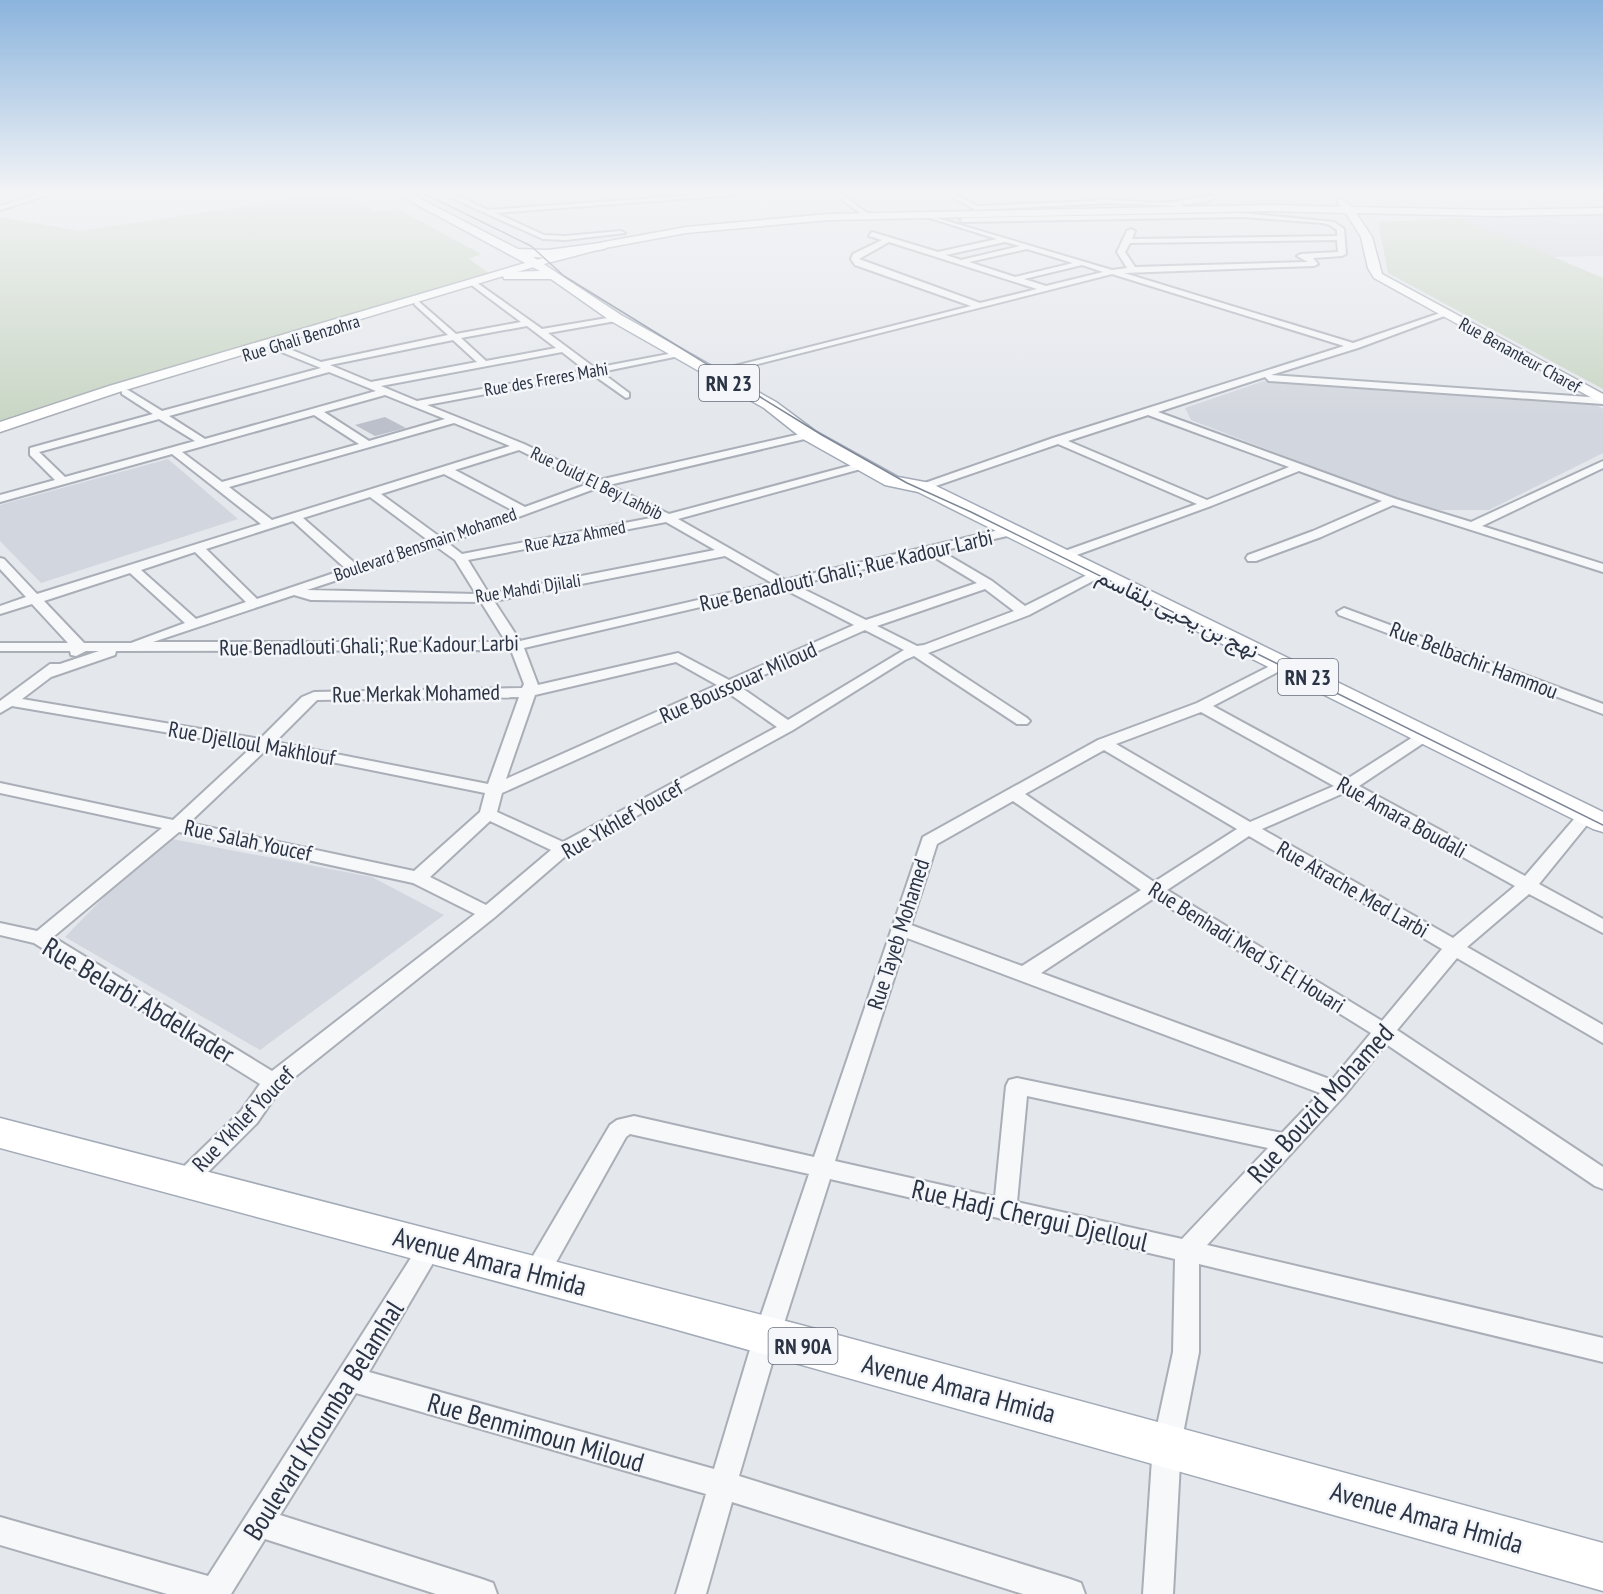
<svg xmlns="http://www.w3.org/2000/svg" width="1603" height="1594" font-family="'PT Sans Narrow',Vazirmatn,sans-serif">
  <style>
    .built { fill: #d2d6de }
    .green { fill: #c9d6c5 }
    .building { fill: #bbc0ca }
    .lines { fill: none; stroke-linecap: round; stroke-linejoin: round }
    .minor-casing { stroke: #a9aeb7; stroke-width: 4 }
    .secondary-casing { stroke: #a9aeb7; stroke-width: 3 }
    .primary-casing { stroke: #a3abb8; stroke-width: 3 }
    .minor { fill: #f7f8fa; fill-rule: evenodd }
    .secondary { fill: #fff; fill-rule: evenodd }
    .primary { fill: #fff; fill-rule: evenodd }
    .tram { stroke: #7d8696; stroke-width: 1.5 }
    .labels { text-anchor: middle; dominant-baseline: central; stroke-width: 5; stroke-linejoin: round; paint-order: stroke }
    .far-street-label { font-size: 18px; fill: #2b3445; stroke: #f4f6f9 }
    .shield { fill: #f4f6f9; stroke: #676e7b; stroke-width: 1.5 }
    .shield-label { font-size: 21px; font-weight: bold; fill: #2b3445 }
    .street-label { font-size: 22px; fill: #2b3445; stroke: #f4f6f9 }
    .near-street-label { font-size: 27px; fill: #2b3445; stroke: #f4f6f9 }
  </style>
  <rect width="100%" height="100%" fill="#e4e7ec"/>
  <g class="built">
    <path d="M1603,214V256L1552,257L1461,218Z"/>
    <path d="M1264,381L1595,404L1603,409V453L1489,510H1438L1373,490L1191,420L1185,408Z"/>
    <path d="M168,459L238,519L41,583L0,541V505Z"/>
    <path d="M162,837L372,877L444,915L260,1050L65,937Z"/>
  </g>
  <g class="green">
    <path d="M323,194H340L376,211L396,208L481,254L469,259L490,274L61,401L0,423V217L80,231Z"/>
    <path d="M1461,218L1603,278V389L1388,273L1378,222Z"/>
  </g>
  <path class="building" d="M385,417L406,428L375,436L355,425Z"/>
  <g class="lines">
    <g class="minor-casing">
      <g id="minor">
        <path d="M39,194H51L0,210V206Z"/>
        <path d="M443,194H453L488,210L709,194H747L496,213L544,235L565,236L621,231L625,233L565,240L543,239Z"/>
        <path d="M834,194H842L872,217L867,218Z"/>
        <path d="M946,194H955L977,206L1096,201L1099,199C1125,200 1154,205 1179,201C1190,200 1213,194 1219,196L1205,202L1181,205L1186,209L1183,211L1173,206L1110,203L976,210Z"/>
        <path d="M920,213L1112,270L1127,268L1117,252L1127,231L1131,229L1135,231L1132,239L1337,236V230L1330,225L1322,223L1242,217L963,222L960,220L963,218L1242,213L1334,222L1344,229L1346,254L1342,256L1313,258L1318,264L1314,266L1124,273L1353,343L1443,312L1450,314L1358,348L1271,375L1603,398V404L1269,381L1265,377L1158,412L1396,499L1471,522L1603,461V468L1482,526L1603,564V572L1393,505L1321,537L1256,561H1248L1246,558L1248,555L1313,531L1382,501L1299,471L1211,506L1063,560L1057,556L1059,553L1197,504L1058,444L927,489H919V485L1053,438L1344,346L1112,274L711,376V372L971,306L855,265L851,259L853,254L882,240L869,236L872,232L938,252L997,239L920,215ZM1337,240L1338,252L1301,254L1297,256L1308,262L1135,267L1125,252L1130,243ZM889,242L1037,289L980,303L859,259ZM1005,242L1020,246L961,260L946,255ZM1027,249L1073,263L1015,277L969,262ZM1082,265L1103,272L1046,286L1024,279ZM1148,415L1289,467L1207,500L1068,441Z"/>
        <path d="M473,280L542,329L619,316L620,318L616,321L548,333L595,368L679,352L684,355L601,372L629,393V397L626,398L592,374L427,405L524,444L599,480L809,432L814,435L809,438L609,485L669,514L860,463H868V467L678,519L785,580L1012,527L1016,528V534L941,551L992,581L1025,606L1095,571L1100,570L1106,574L1029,615L928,653L1027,718L1030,721L1027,724H1017L914,656L905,660L793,730L569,853L495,917L281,1088L257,1123L190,1190L182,1193L174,1190L171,1183L174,1176L241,1111L260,1084L34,943L0,935V923L37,931L162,828L0,793V783L173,820L252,747L12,706L0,713V701L50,664H60L99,651H86L76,656L71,655L70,651H0V643H68L32,604L0,614V606L26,597L0,569V558L4,559L37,594L261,524L172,454L0,502V495L55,480L30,455V448L153,414L122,394V390H128L162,411L321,368L264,345V341H270L321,362L448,335L415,305L414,303L418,301L456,334L521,322L470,284L469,282ZM527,326L556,348L486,361L461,338ZM453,340L477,362L371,382L330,365ZM562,352L585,370L417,401L381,386ZM329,372L376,391L205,439L169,416ZM385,395L445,419L369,441L324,412ZM314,415L359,444L222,482L182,452ZM159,419L195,441L65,477L39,452ZM454,423L510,446L272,520L229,487ZM519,450L588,484L525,507L455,470ZM444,474L514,511L440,537L381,494ZM597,488L656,517L462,554L448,543ZM370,497L429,541L357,565L303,518ZM293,521L346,569L257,599L206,549ZM666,522L715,550L489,594L468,560ZM437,547L455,560L476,594L307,590ZM195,552L246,602L196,619L141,570ZM929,554L977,583L866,620L795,585ZM725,556L772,583L520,641L494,601ZM130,573L185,623L131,643H84L44,601ZM782,588L854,625L729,680L678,653L538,685L524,648ZM985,589L1014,611L924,645L917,646L877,626ZM294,595L311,600L481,602L506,642H153ZM865,630L904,650L788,720L739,686ZM511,650L524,684L522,688L314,692L302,697L260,739L22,699L51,677L115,655L116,651ZM676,662L717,685L506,779L535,695ZM727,692L777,727L563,842L497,812L502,793ZM519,697L488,784L275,742L317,700ZM267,749L485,793L480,812L414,871L189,823ZM490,821L551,850L486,905L430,877ZM179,832L413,883L475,914L272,1071L53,937Z"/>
        <path d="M1344,608L1603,704V714L1339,615L1337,612Z"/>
        <path d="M1282,660L1289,664L1287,667L1213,706L1347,779L1421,732H1431L1434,735L1431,738L1359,786L1525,876L1581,811H1593L1595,815L1539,884L1603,919V933L1529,894L1467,947L1603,1025V1043L1457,958L1397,1030L1603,1167V1189L1595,1186L1386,1044L1344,1096L1207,1245L1603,1338V1362L1199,1264V1352L1181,1444L1173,1594H1143L1153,1444L1173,1352L1175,1259L830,1179L780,1336L739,1476L1070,1579L1081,1583L1085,1594H1023L732,1502L706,1594H676L706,1494L356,1393L280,1515L482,1579L493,1583L497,1594H436L265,1539L231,1594H167L0,1545V1517L208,1576L423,1239L431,1236L439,1239L443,1246L369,1372L714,1469L754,1336L809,1174L630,1134L626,1137L545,1282L536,1285L527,1282L524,1274L527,1266L610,1125L617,1120L634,1116L814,1157L923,837L1098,740L1197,703ZM1201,712L1334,786L1250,822L1116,744ZM1104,750L1237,829L1154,882L1025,794ZM1346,792L1515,886L1453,938L1262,829ZM1013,801L1141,890L1022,966L911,925L937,844ZM1249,836L1442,949L1382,1021L1167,890ZM1154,898L1371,1033L1332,1080L1041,973ZM907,938L1320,1093L1282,1133L1017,1078L1009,1080L1006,1086L995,1197L835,1161ZM1027,1096L1268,1148L1182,1239L1017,1202Z"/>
      </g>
    </g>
    <g class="secondary-casing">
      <path id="secondary" d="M1342,198L1351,207L1496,210L1603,208V214L1496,216L1356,213L1372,237L1382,274L1603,394V404L1374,278L1368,268L1361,237L1346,213L1271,211L829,220L686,233L605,248L540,265L119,392L0,432V422L109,386L532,261L604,242L686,227L829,214L1271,205L1341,207L1337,201Z"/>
    </g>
    <g class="primary-casing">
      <g id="primary">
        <path d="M397,194H411L518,249L548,250L608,242L610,245L604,249L548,258L533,257L621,315L776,402L815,431L898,477L930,483L1603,812V832L1593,829L918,492L885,485L803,439L764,408L611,321L551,279H504L503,276L509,272L540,271Z"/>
        <path d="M0,1118L801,1325L1603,1543V1591L667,1327L0,1148Z"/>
      </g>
    </g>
    <use href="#minor" class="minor"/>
    <use href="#secondary" class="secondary"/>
    <use href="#primary" class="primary"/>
    <path class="tram" d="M425,194L531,246L564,276L822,435L907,483L971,512L1603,825"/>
  </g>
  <linearGradient id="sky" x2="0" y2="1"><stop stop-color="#8bb4dd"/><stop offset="0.46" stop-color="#f3f4f6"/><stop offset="1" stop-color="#f3f4f6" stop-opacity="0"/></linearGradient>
  <rect width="1603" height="418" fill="url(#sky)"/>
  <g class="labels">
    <g class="far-street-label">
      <text transform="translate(301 338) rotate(-17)">Rue Ghali Benzohra</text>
      <text transform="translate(1520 355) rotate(29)">Rue Benanteur Charef</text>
      <text transform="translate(546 379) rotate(-10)">Rue des Freres Mahi</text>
      <text transform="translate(597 483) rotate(26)">Rue Ould El Bey Lahbib</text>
      <text transform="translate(575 536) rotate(-11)">Rue Azza Ahmed</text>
      <text transform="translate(425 544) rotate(-19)">Boulevard Bensmain Mohamed</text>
      <text transform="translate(528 588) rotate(-9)">Rue Mahdi Djilali</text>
    </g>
    <g class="shield">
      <rect x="699" y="365" width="60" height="36" rx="4.5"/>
      <rect x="1278" y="659" width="60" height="36" rx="4.5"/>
      <rect x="768.5" y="1328" width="69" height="36" rx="4.5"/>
    </g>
    <g class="shield-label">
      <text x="729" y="383">RN 23</text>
      <text x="1308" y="677">RN 23</text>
      <text x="803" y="1346">RN 90A</text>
    </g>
    <g class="street-label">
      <text transform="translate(846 570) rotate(-13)">Rue Benadlouti Ghali; Rue Kadour Larbi</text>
      <text transform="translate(1178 613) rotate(26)">نهج بن يحيى بلقاسم</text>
      <text transform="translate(369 645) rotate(-1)">Rue Benadlouti Ghali; Rue Kadour Larbi</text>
      <text transform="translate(1474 660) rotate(21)">Rue Belbachir Hammou</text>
      <text transform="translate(738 682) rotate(-24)">Rue Boussouar Miloud</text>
      <text transform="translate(416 693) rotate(-1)">Rue Merkak Mohamed</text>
      <text transform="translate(252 743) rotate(10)">Rue Djelloul Makhlouf</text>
      <text transform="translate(1402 817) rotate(29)">Rue Amara Boudali</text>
      <text transform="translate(622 819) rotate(-30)">Rue Ykhlef Youcef</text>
      <text transform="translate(248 840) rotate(12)">Rue Salah Youcef</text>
      <text transform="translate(1353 889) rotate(30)">Rue Atrache Med Larbi</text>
      <text transform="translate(898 934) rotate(-72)">Rue Tayeb Mohamed</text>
      <text transform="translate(1247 947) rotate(32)">Rue Benhadi Med Si El Houari</text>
      <text transform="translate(243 1119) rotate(-46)">Rue Ykhlef Youcef</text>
    </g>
    <g class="near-street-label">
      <text transform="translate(139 1000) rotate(31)">Rue Belarbi Abdelkader</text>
      <text transform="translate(1320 1103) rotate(-48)">Rue Bouzid Mohamed</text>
      <text transform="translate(1030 1215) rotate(13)">Rue Hadj Chergui Djelloul</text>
      <text transform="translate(490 1261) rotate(15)">Avenue Amara Hmida</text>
      <text transform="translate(959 1388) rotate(15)">Avenue Amara Hmida</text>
      <text transform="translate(323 1420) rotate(-58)">Boulevard Kroumba Belamhal</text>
      <text transform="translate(536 1432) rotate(16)">Rue Benmimoun Miloud</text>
      <text transform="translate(1427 1517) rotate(16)">Avenue Amara Hmida</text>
    </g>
  </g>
</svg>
